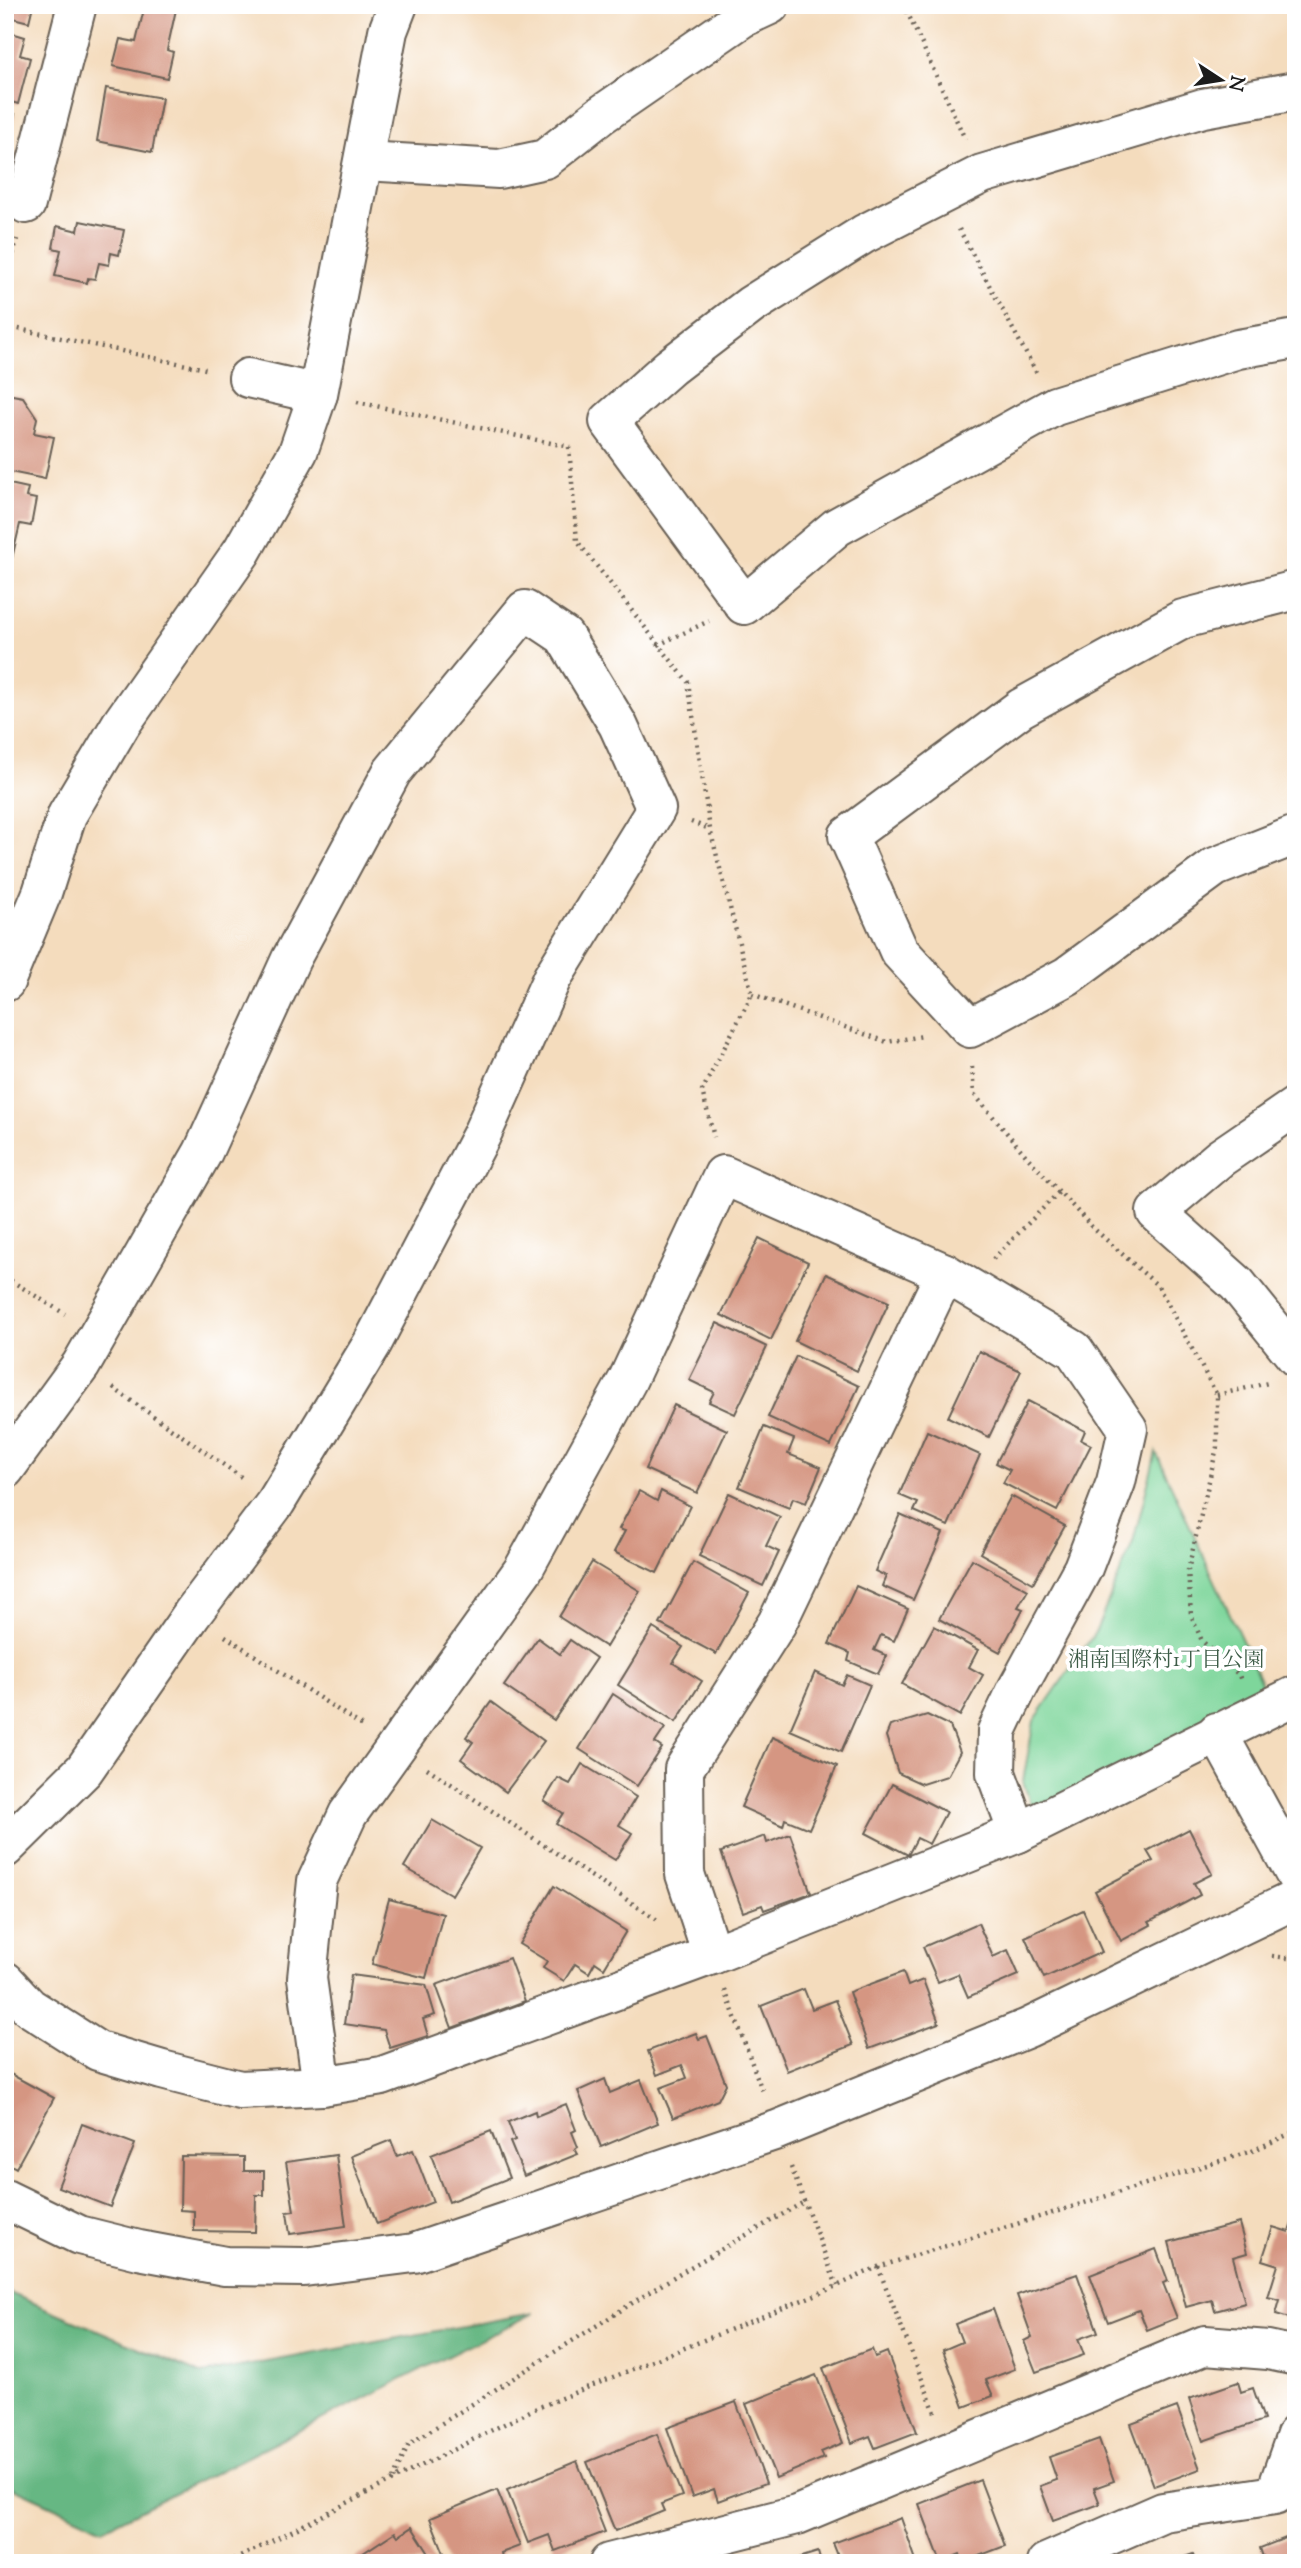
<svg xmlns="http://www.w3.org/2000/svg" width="1301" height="2568" font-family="'Sorts Mill Goudy','Noto Serif JP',serif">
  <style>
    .green { fill: #7ed69b; stroke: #4d795c; stroke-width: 2 }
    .forest { fill: #66b783; stroke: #416a50; stroke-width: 2 }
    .building { fill: #d59682 }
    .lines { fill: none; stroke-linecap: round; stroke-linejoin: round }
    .minor-casing { stroke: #685f54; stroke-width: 42 }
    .path { stroke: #685f54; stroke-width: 4.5; stroke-dasharray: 2 5; stroke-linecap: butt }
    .minor { stroke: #fff; stroke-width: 38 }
    .labels { text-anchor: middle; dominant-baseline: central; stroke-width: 7; stroke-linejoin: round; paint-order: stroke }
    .park-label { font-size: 21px; fill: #3e5d48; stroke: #fff }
  </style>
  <rect width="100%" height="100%" fill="#fff"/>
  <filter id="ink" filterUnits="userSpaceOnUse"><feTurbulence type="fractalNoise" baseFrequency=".0143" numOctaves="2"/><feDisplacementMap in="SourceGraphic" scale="14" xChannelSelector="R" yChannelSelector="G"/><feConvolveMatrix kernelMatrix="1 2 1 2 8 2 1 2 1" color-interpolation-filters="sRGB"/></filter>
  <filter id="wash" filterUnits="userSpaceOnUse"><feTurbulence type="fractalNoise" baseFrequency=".00686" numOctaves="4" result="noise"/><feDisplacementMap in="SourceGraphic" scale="28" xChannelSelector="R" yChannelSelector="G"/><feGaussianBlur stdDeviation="1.57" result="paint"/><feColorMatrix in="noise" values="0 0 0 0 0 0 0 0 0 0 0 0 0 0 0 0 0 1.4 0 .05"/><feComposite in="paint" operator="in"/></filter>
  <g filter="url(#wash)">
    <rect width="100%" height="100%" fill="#f4dcbd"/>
    <path class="green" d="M1156,1452L1267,1695L1035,1818L1023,1781L1034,1721L1096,1631L1133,1542Z"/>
    <path class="forest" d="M5,2291L201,2374L534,2313L103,2529L5,2484Z"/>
    <g id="blocks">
      <g class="building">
        <path d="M5,5H33L29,22L5,16Z"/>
        <path d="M145,5H177L167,50L173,52L167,78L113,66L120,39L136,42Z"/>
        <path d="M5,31L25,37L20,55L30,58L18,104L5,100Z"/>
        <path d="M106,88L162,98L152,152L97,141Z"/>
        <path d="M5,112L15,114L6,147H5Z"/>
        <path d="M80,221L124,230L119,255L111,253L109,265L99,263L95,279L88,278L87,283L55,276L61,250L53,248L57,226L78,231Z"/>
        <path d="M7,394L23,397L37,418L34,433L54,437L45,479L5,471Z"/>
        <path d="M5,483L28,488L26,497L36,499L31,526L20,524L10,567L5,566Z"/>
        <path d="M759,1238L808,1262L771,1340L721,1315Z"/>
        <path d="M826,1274L889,1302L857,1371L795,1341Z"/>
        <path d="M717,1323L767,1347L735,1414L709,1402L714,1392L689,1380Z"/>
        <path d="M979,1351L1021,1371L989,1437L948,1417Z"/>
        <path d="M796,1356L859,1386L831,1446L768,1417Z"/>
        <path d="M1028,1401L1085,1431L1081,1440L1091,1445L1057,1511L1003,1483L1010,1470L996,1463Z"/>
        <path d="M674,1405L727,1430L697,1493L645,1469Z"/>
        <path d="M764,1427L794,1439L788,1454L821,1467L806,1503L793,1498L789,1508L739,1487Z"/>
        <path d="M927,1431L980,1455L948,1526L914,1511L918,1503L899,1495Z"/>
        <path d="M639,1491L657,1501L661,1491L690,1506L657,1573L614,1552L625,1531L619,1529Z"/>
        <path d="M729,1493L780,1517L766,1546L779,1552L763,1586L699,1556Z"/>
        <path d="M1011,1496L1065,1526L1033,1583L980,1553Z"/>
        <path d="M900,1514L943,1533L913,1600L882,1586L886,1576L875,1571Z"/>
        <path d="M972,1559L1028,1590L1018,1607L1023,1609L1000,1652L939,1619Z"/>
        <path d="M592,1562L640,1591L606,1647L559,1617Z"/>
        <path d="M693,1562L749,1593L716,1654L660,1624Z"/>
        <path d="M856,1586L908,1609L894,1641L881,1635L874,1650L887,1656L878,1674L848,1661L850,1653L829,1644Z"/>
        <path d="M934,1626L978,1650L969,1667L983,1675L960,1716L902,1684Z"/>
        <path d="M653,1628L683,1647L673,1663L702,1681L676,1722L618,1685Z"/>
        <path d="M538,1638L560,1654L570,1640L596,1658L554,1720L504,1686Z"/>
        <path d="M815,1672L842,1685L847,1675L870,1685L841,1752L790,1730Z"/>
        <path d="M613,1694L665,1728L655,1743L662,1748L637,1786L579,1749Z"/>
        <path d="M491,1702L544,1741L506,1792L461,1759L473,1742L466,1737Z"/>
        <path d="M927,1715L950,1726L960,1752L947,1776L922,1784L898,1773L886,1736L890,1726Z"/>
        <path d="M772,1737L837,1766L809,1829L785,1819L783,1826L741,1807Z"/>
        <path d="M582,1764L636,1797L619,1825L632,1833L615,1860L556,1824L563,1813L544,1801L558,1778L570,1784Z"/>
        <path d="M892,1784L946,1812L929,1844L917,1838L908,1855L866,1833Z"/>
        <path d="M432,1820L480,1848L452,1895L404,1867Z"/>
        <path d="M1189,1829L1212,1874L1194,1883L1200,1895L1149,1922L1151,1925L1121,1941L1095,1891L1153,1861L1147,1851Z"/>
        <path d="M790,1834L811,1893L764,1910L762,1905L743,1912L721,1852L765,1836L767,1843Z"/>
        <path d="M554,1886L626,1931L604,1968L595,1962L589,1973L575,1964L564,1981L543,1968L547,1961L519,1944Z"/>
        <path d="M389,1899L443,1914L426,1978L372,1964Z"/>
        <path d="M1083,1910L1102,1952L1044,1978L1025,1937Z"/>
        <path d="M978,1923L993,1957L1008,1950L1019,1975L968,1997L958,1974L938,1982L923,1947Z"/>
        <path d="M509,1958L525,2001L452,2028L436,1985Z"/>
        <path d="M903,1972L908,1986L923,1980L939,2023L869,2049L849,1992Z"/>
        <path d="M351,1975L426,1985L435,2015L423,2019L428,2036L390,2048L384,2030L344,2024Z"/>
        <path d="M804,1989L812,2009L835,2000L853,2045L787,2071L761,2006Z"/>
        <path d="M696,2033L699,2039L707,2036L726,2084L718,2100L673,2118L660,2088L687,2078L682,2065L657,2075L648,2051Z"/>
        <path d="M5,2071L54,2098L16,2168L5,2162Z"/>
        <path d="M605,2079L610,2093L641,2080L658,2123L601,2147L578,2091Z"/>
        <path d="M566,2104L576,2130L572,2132L578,2147L575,2149L578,2154L524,2176L510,2142L515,2140L508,2122L535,2111L536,2116Z"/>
        <path d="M82,2124L135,2144L110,2207L58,2187Z"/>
        <path d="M491,2131L509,2178L449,2202L431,2155Z"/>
        <path d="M391,2140L397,2156L413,2150L433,2202L377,2224L351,2156Z"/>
        <path d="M336,2155L346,2226L290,2234L287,2212L294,2211L286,2162Z"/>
        <path d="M181,2156L244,2157V2171H264V2195H256L255,2232L194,2231V2211L180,2210Z"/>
        <path d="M1296,2211V2320L1276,2314L1280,2300L1268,2297L1278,2265L1262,2260L1273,2227L1289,2232Z"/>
        <path d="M1239,2223L1247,2253L1233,2257L1245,2303L1215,2311L1212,2300L1186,2307L1169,2242Z"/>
        <path d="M1156,2249L1168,2281L1163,2283L1177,2318L1147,2330L1139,2310L1108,2322L1090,2275Z"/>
        <path d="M1077,2274L1098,2332L1078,2339L1084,2355L1036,2372L1024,2341L1032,2337L1017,2295Z"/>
        <path d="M993,2309L1015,2369L986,2380L993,2396L964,2407L943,2350L962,2342L955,2324Z"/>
        <path d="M872,2349L875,2357L887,2352L917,2432L875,2448L870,2436L852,2443L823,2368Z"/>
        <path d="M816,2375L843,2443L821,2452L824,2458L776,2478L746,2404Z"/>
        <path d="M1238,2382L1241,2392L1253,2388L1264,2420L1203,2441L1189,2399Z"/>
        <path d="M736,2402L766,2483L718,2501L714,2489L692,2497L667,2428Z"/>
        <path d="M1177,2407L1200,2469L1154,2486L1131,2424Z"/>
        <path d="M657,2434L682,2496L661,2504L664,2511L615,2531L587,2462Z"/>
        <path d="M1099,2439L1114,2481L1094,2488L1100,2504L1053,2521L1040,2486L1057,2480L1049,2457Z"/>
        <path d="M577,2461L605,2532L555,2551L549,2535L528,2543L507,2490Z"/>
        <path d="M980,2480L1005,2546L963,2562L960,2554L941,2562L919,2504Z"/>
        <path d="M497,2490L520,2546L501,2553L503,2563H448L430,2518Z"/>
        <path d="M901,2518L917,2563H841L833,2543Z"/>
        <path d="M412,2527L435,2563H348L395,2532L398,2536Z"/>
        <path d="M1296,2534V2563H1265L1260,2548Z"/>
        <path d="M818,2552L821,2563H787L786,2562Z"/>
        <path d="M1193,2554L1196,2563H1170V2562Z"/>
      </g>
    </g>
  </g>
  <g filter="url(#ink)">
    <use href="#blocks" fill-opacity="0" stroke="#685f54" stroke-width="2"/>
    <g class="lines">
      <g class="minor-casing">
        <g id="minor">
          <path d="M1296,91L1203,108L982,174L864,234L751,305L670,367L609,421L744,605L837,527L1055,406L1238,349L1296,339"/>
          <path d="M365,161L499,169L545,159L601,115L742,18L770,5"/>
          <path d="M26,204L77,5"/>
          <path d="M248,378L318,394"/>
          <path d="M1296,590L1183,619L1021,708L848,836L899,951L970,1028L1067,976L1215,867L1296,835"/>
          <path d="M5,982L42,893L67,815L121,724L242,551L298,452L318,394L388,31L398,5"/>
          <path d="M1296,1106L1220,1158L1156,1212L1237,1284L1296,1357"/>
          <path d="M5,1469L81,1365L203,1152L291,959L392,772L525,610L564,636L618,725L656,809L552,978L481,1136L372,1344L276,1502L192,1614L84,1770L5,1848"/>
          <path d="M1217,1732L1296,1876"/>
          <path d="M712,1955L685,1874L684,1769L777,1623L945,1273L1074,1350L1128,1429L1116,1482L1083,1568L1017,1689L997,1731L996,1773L1018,1833"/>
          <path d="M5,1981L29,2007L98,2051L162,2070L240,2090L322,2086L382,2076L712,1955L1018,1833L1296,1695"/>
          <path d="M322,2086L307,1978L317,1881L348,1814L523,1570L627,1381L723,1175L945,1273"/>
          <path d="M5,2199L79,2235L139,2250L225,2266L304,2267L414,2253L777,2130L1028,2028L1296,1899"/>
          <path d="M609,2563L797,2515L1205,2345L1268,2350L1296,2356"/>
          <path d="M1046,2563L1163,2512L1275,2495L1296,2435"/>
        </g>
      </g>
      <g class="path">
        <path d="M904,5L965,139"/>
        <path d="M959,229L1036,372"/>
        <path d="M5,288L17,239"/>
        <path d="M5,326L210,370"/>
        <path d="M357,402L570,447"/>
        <path d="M569,447L577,541L688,682L710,829L752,994L702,1091L714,1137"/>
        <path d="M658,645L709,621"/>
        <path d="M691,822L710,829"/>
        <path d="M752,994L887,1042L923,1036"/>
        <path d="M972,1067L974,1094L1028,1158L1092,1227L1158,1286L1217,1395V1447L1188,1570L1191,1615L1202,1641L1239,1675L1241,1681"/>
        <path d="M993,1259L1059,1192"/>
        <path d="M5,1277L65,1314"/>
        <path d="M113,1388L244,1479"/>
        <path d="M1217,1395L1268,1383"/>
        <path d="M225,1636L364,1727"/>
        <path d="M427,1768L659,1921"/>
        <path d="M1272,1956L1296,1959"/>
        <path d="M725,1990L763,2093"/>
        <path d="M791,2167L837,2286"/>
        <path d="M878,2267L936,2415"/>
        <path d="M393,2479L409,2444L680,2273L804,2202"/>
        <path d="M228,2563L532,2410L837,2286L878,2267L1252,2151L1296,2131"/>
      </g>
      <use href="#minor" class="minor"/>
    </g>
  </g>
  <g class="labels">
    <g class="park-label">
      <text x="1166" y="1661">湘南国際村1丁目公園</text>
    </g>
  </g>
  <rect width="1301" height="2568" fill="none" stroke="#fff" stroke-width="28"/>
  <g transform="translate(1221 80) rotate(102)" stroke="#ffffff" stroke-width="5" paint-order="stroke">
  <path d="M0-5L12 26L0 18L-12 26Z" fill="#1c1c1c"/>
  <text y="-10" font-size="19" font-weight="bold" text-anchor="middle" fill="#1c1c1c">N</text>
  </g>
</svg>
